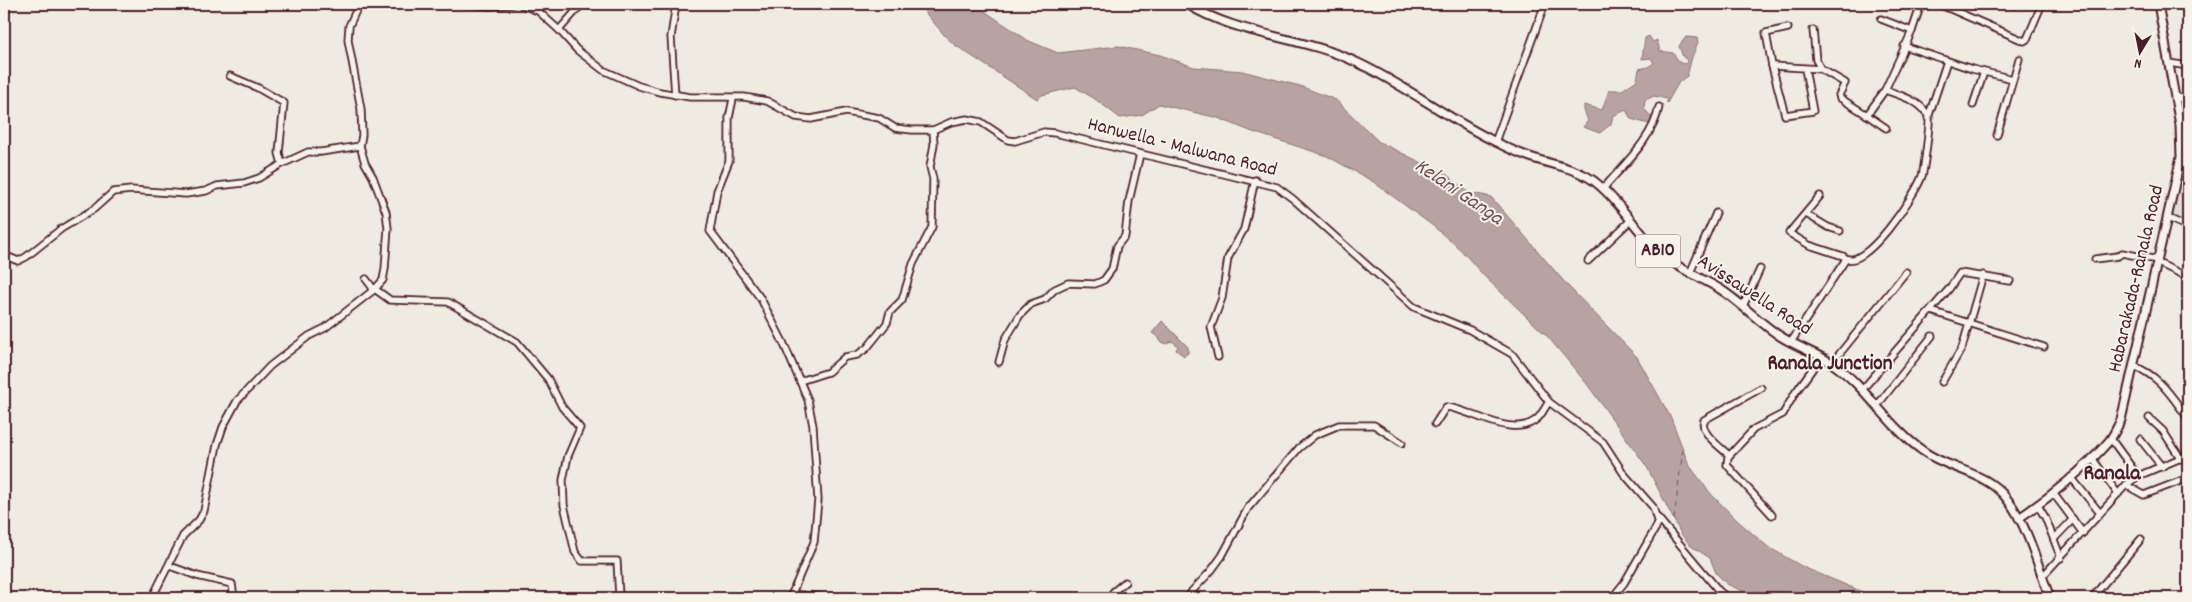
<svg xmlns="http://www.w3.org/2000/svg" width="2192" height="602" font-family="Dekko,sans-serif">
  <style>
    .built { fill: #e3dcd2 }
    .water { fill: #b7a4a2; stroke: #8b6f72 }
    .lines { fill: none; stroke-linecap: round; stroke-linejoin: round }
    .ferry { stroke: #704e55; stroke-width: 1; stroke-dasharray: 6 5; stroke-linecap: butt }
    .minor-casing { stroke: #4a1f2b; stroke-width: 9 }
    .major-casing { stroke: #4a1f2b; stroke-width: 11 }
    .minor { stroke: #f7f3e8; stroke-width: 5.5 }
    .major { stroke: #f7f3e8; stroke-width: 7 }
    .labels { text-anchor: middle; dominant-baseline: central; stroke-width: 4; stroke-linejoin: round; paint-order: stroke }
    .shield { fill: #f7f3e8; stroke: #7e5f64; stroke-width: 1 }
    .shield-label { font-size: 19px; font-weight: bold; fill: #4a1f2b }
    .street-label { font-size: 20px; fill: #4a1f2b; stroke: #f7f3e8 }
    .water-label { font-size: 21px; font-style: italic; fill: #704e55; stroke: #f7f3e8 }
    .neighbourhood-label { font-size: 21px; font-weight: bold; fill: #4a1f2b; stroke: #f7f3e8 }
    .quarter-label { font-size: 22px; font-weight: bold; fill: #4a1f2b; stroke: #f7f3e8 }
  </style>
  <rect width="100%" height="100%" fill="#f0ebe0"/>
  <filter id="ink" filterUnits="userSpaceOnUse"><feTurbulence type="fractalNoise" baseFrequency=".02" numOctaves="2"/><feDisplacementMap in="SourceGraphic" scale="10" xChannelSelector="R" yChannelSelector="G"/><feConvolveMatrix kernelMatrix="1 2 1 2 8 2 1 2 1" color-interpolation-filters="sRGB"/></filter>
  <g filter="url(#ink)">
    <path class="built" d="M2187,146H2188V224L2170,216Z"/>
    <g class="water">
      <path d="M918,4H974L1029,41L1058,53L1118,46L1160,55L1194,67L1242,71L1300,86L1336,100L1379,142L1447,175L1468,192L1491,197L1567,285L1637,357L1671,418L1689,465L1711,494L1738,521L1768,547L1803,567L1877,598H1786L1767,594L1757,598L1727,584L1716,573L1710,558L1691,546L1681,534L1647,467L1587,384L1548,337L1484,276L1461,250L1433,226L1372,181L1327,156L1250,131L1218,118L1159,104L1142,115L1120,118L1095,99L1075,87L1042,95L1037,99L955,45L945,36Z"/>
      <path d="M1649,36L1653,42L1657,40L1660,51L1673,53L1680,63L1686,64L1687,60L1683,57L1679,46L1686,37L1697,38L1698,42L1692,57L1687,76L1679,82L1667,103V99L1654,96L1645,100L1644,109L1653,118L1649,124L1631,119L1626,110L1613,116L1611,124L1600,133L1583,127L1588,121L1584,110V105L1602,110L1609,90H1622L1637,80L1639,69L1648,67L1654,63L1651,58L1642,59L1645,38Z"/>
      <path d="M1162,321L1188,347V353L1184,356L1176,350L1178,346L1172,341L1167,344L1161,342L1159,338L1152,333Z"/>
    </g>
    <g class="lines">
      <path class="ferry" d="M1674,520L1683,448"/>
      <g class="minor-casing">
        <g id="minor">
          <path d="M465,4L490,6L513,4"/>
          <path d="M520,4L538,11L559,30L577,50L603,70L639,86L660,92L690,97H744L767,101L796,117L811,119L846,112L879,118L895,128L912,130H933L951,122L967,119L981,122L1008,140L1015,141L1044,132L1055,133L1277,187L1293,199L1414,307L1470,330L1512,354L1549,402L1603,442L1624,474L1653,507L1658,524L1624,583L1612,598"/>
          <path d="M1939,4L2024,41L2027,39L2042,4"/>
          <path d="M2011,4L2015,5"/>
          <path d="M1881,19L1912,31"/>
          <path d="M559,30L582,4"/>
          <path d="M1813,30L1816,60L1821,69"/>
          <path d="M1904,46L1972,69L2013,79"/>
          <path d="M2169,63L2188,66"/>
          <path d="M1772,66L1766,33L1788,28"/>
          <path d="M1805,69L1813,111L1785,115L1772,66L1821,69L1845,83L1839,95L1840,98L1867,115L1885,90C1899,95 1923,101 1929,118C1930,123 1924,170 1922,176C1917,192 1862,277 1843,256L1809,245L1789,233L1820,196"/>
          <path d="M230,76L258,88L284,103L279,153L282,164"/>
          <path d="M1885,90L1912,31L1921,4"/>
          <path d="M675,95L671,37L676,4"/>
          <path d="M2176,97L2188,100"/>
          <path d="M733,99L729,118V161L717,191L710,231L761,299L783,342L808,400L813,426L818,500L814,542L790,598"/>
          <path d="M1973,105L1984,72"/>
          <path d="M1867,115L1886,128"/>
          <path d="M1928,118L1947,61"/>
          <path d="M1997,135L2019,59"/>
          <path d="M1495,142L1545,4"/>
          <path d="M1603,189C1623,165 1653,139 1659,107"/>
          <path d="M1806,214L1828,227L1840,231"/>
          <path d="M2168,218L2188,227"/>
          <path d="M4,255L18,261L26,257L61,229L94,209L113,192L131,190L186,194L206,191L217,186L244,183L259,178L282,164L308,152H321L360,146"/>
          <path d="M2095,259L2118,256L2122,253L2158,260"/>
          <path d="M1588,261L1631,220"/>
          <path d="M2158,263L2188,277"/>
          <path d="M1690,273L1716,213"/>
          <path d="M366,279L372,287L390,300L448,302L517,342L548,379L562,407L580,428L568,456L563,480L564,505L575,552L582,561H617L619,597L622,598"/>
          <path d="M1743,306L1760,269"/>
          <path d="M1931,311L2044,347"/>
          <path d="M1791,342L1846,259"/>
          <path d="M1218,357L1211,327L1222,298L1228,258L1244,229L1255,180"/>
          <path d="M999,362L1005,340L1020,315L1031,304L1045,299L1055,289L1068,283L1095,284L1104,280L1112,269L1117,246L1125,236L1129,201L1140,154"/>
          <path d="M1832,363L1906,272"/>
          <path d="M2134,366C2161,377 2171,396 2188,418"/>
          <path d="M800,381L828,372L845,357L857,355L867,348L887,323L890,312L902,300L913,264L932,227L933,179L930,167L934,144L933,130"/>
          <path d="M1942,382L1962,348L1983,275"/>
          <path d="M1862,390L1949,289L1960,273L2010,281"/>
          <path d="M1876,407L1932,336"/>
          <path d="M2149,418L2163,431L2181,459"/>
          <path d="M1435,424L1446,407C1471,409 1514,441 1538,418C1542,414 1545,407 1549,402"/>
          <path d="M2111,439L2138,476"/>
          <path d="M2140,439L2162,467"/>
          <path d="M1729,455C1720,447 1699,432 1704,420L1761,388"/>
          <path d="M2092,458L2118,494"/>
          <path d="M2071,477L2100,513"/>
          <path d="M2126,485L2144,495L2188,478"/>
          <path d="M2053,493L2083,533"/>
          <path d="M2038,506L2045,517L2061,558"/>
          <path d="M1772,515L1727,465L1728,457L1754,429L1783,414L1795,393L1821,357"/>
          <path d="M1658,518L1719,591L1728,598"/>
          <path d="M2054,539L2073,519"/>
          <path d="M170,566L197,576L232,584L234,598"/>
          <path d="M2042,577L2126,485L2138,476L2188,455"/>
          <path d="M792,594L829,598"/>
          <path d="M152,598L183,536L199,520L204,511L217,445L223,427L237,401L270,366L309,336L325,328L375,289L383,280L385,269L388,228L386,212L373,177L365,163L360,146L362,135L361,109L348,40L349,26L359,4"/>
          <path d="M1111,598L1113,592L1125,582"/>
          <path d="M1188,598L1192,591L1211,571L1222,556L1248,508L1299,448L1315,435L1339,425H1374L1402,443"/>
          <path d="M2092,598L2141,539"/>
        </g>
      </g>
      <g class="major-casing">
        <g id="major">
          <path d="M1187,4C1238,36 1302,36 1356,62C1406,85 1449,120 1498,143C1509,149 1521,154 1533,158C1553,165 1576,168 1594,181C1620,201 1636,231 1660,253C1678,269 1700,277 1720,289C1742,303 1759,323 1780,336C1797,347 1817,353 1833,364C1868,388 1888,427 1923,451C1949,470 1986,471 2007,499C2028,525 2038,567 2050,598"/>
          <path d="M2019,518C2049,498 2086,468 2109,441C2114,435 2117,427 2121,420L2181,157L2180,125L2158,4"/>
        </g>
      </g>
      <use href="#minor" class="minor"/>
      <use href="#major" class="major"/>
    </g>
  </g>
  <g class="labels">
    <rect class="shield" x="1635.5" y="234.5" width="45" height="33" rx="4"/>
    <g class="shield-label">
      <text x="1658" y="251">AB10</text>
    </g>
    <g class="street-label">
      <text transform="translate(1182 148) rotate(14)">Hanwella - Malwana Road</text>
      <text transform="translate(2137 279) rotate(-77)">Habarakada-Ranala Road</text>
      <text transform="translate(1754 296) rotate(33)">Avissawella Road</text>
    </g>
    <g class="water-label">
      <text transform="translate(1458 193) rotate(34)">Kelani Ganga</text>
    </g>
    <g class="neighbourhood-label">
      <text x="1830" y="365">Ranala Junction</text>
    </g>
    <g class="quarter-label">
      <text x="2112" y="474">Ranala</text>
    </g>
  </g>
  <rect width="2192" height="602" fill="none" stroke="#f7f3e8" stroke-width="20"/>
  <rect x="10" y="10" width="2172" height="582" fill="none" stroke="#4a1f2b" stroke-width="2" filter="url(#ink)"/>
  <g transform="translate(2140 52) rotate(190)" stroke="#f7f3e8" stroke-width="4" paint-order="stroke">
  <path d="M0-4L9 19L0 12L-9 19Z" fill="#4a1f2b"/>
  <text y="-8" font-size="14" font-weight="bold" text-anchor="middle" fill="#4a1f2b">N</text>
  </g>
</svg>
